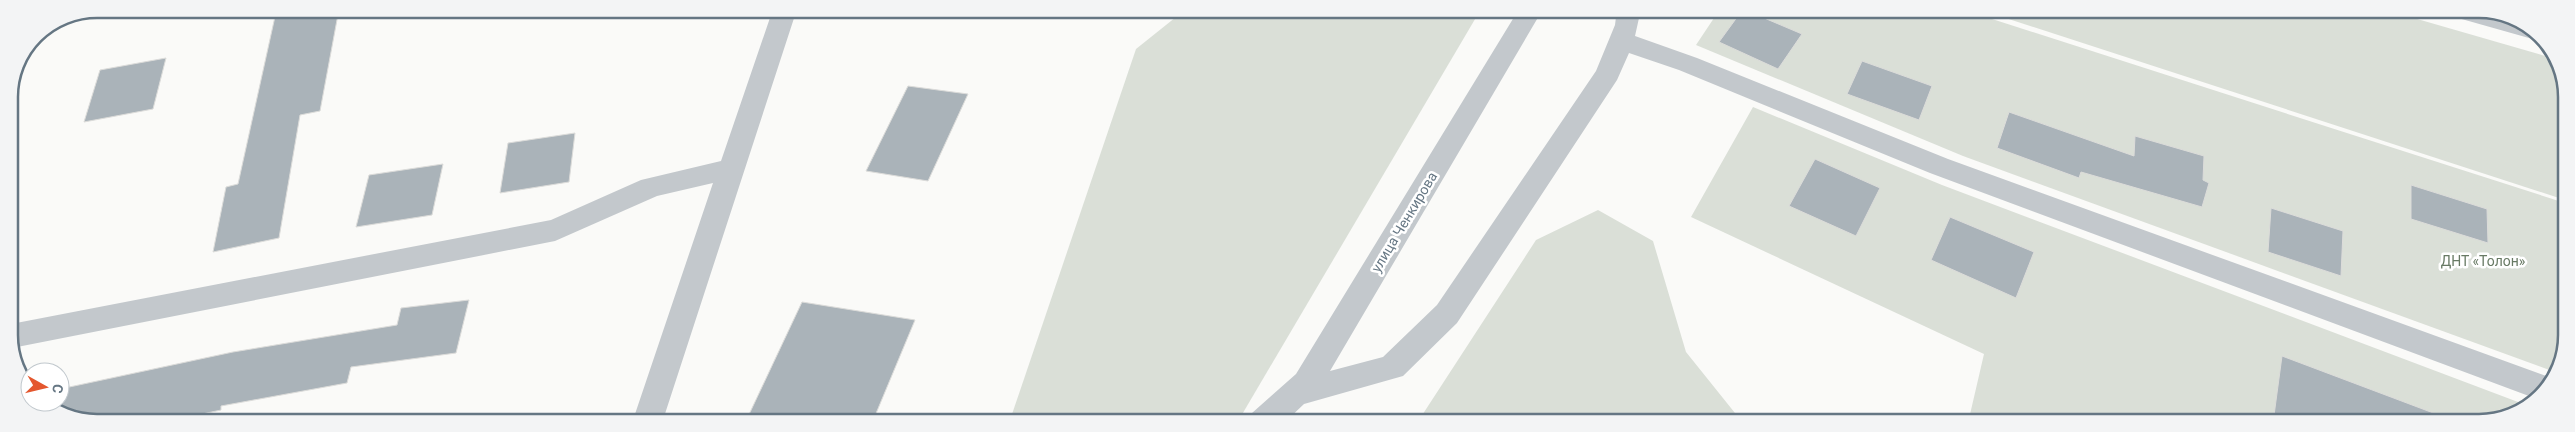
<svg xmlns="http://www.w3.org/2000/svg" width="2575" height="432" font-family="Roboto,sans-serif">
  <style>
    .green { fill: #dadfd7 }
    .building { fill: #aab3b9; stroke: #dcdcda }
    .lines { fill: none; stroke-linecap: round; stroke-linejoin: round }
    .minor { fill: #c3c8cc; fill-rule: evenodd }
    .labels { text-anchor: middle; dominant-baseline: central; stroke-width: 5; stroke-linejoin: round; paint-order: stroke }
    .street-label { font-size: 14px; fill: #657683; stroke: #fff }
    .park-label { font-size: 14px; fill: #687a64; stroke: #fff }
    .rim { fill: none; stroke: #657683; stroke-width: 2.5 }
  </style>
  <rect width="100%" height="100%" fill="#fafaf8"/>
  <g class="green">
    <path d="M1186,9H1481L1237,423H1009L1136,49Z"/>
    <path d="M1720,9H1961L2565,203V347L2552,371L1963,156L1696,45Z"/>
    <path d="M1978,9L2386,10L2552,58L2564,79L2565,200Z"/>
    <path d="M1753,107L1942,185L2526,405L2478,423H1968L1984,354L1691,217Z"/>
    <path d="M1598,210L1653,241L1686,352L1743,423H1417L1536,240Z"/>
  </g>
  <g class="building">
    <path d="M292,9H339L320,111L300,115L279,238L213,252L226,187L238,184L276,12Z"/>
    <path d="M1743,9L1802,34L1778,69L1719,42Z"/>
    <path d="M166,58L153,109L84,122L100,70Z"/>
    <path d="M1862,61L1932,86L1919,120L1847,94Z"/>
    <path d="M908,86L968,94L928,181L866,171Z"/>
    <path d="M2009,112L2134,156L2135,136L2204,156L2203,180L2209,183L2202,207L2081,172L2079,178L1997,148Z"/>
    <path d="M575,133L569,182L500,193L508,143Z"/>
    <path d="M1815,159L1880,188L1856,236L1789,206Z"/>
    <path d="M443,164L432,215L356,227L369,175Z"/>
    <path d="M2411,185L2487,209L2488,243L2411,219Z"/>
    <path d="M2271,208L2343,231L2341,276L2268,252Z"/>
    <path d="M1950,217L2034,252L2016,298L1931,260Z"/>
    <path d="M469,300L456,353L351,367L347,383L221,406V410L164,422H85L40,402H60V389L233,352L397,325L401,308Z"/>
    <path d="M802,302L915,320L872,423H745Z"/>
    <path d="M2282,356L2452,420V423H2273Z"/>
  </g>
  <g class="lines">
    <g class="minor">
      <path d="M773,9H797L662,423H632L713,183L657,196L555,241L12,348L11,324L551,220L641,180L721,161Z"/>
      <path d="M1519,9H1543L1330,371L1383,357L1437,305L1596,71L1615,25L1617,9H1641L1635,36L1697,58L1948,159L2549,377L2537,399L1930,173L1679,70L1629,53L1617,80L1457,323L1403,376L1304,404L1284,423H1248L1252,413L1296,374Z"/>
      <path d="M2448,10H2491L2536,31L2541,38L2536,40L2451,16Z"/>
    </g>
  </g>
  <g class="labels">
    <g class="street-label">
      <text transform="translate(1404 222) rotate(-59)">улица Ченкирова</text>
    </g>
    <g class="park-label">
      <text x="2483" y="261">ДНТ «Толон»</text>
    </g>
  </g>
  <path d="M0 0H2575V432H0ZM97 18H2479A79 79 0 0 1 2558 97V335A79 79 0 0 1 2479 414H97A79 79 0 0 1 18 335V97A79 79 0 0 1 97 18Z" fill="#f3f4f5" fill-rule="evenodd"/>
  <path class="rim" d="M97 18H2479A79 79 0 0 1 2558 97V335A79 79 0 0 1 2479 414H97A79 79 0 0 1 18 335V97A79 79 0 0 1 97 18Z"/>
  <g transform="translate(45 387) rotate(98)"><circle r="24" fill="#ffffff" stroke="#c1c8cd"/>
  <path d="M0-4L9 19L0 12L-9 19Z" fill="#e4572e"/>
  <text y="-8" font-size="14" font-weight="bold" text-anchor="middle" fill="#657683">С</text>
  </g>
</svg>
